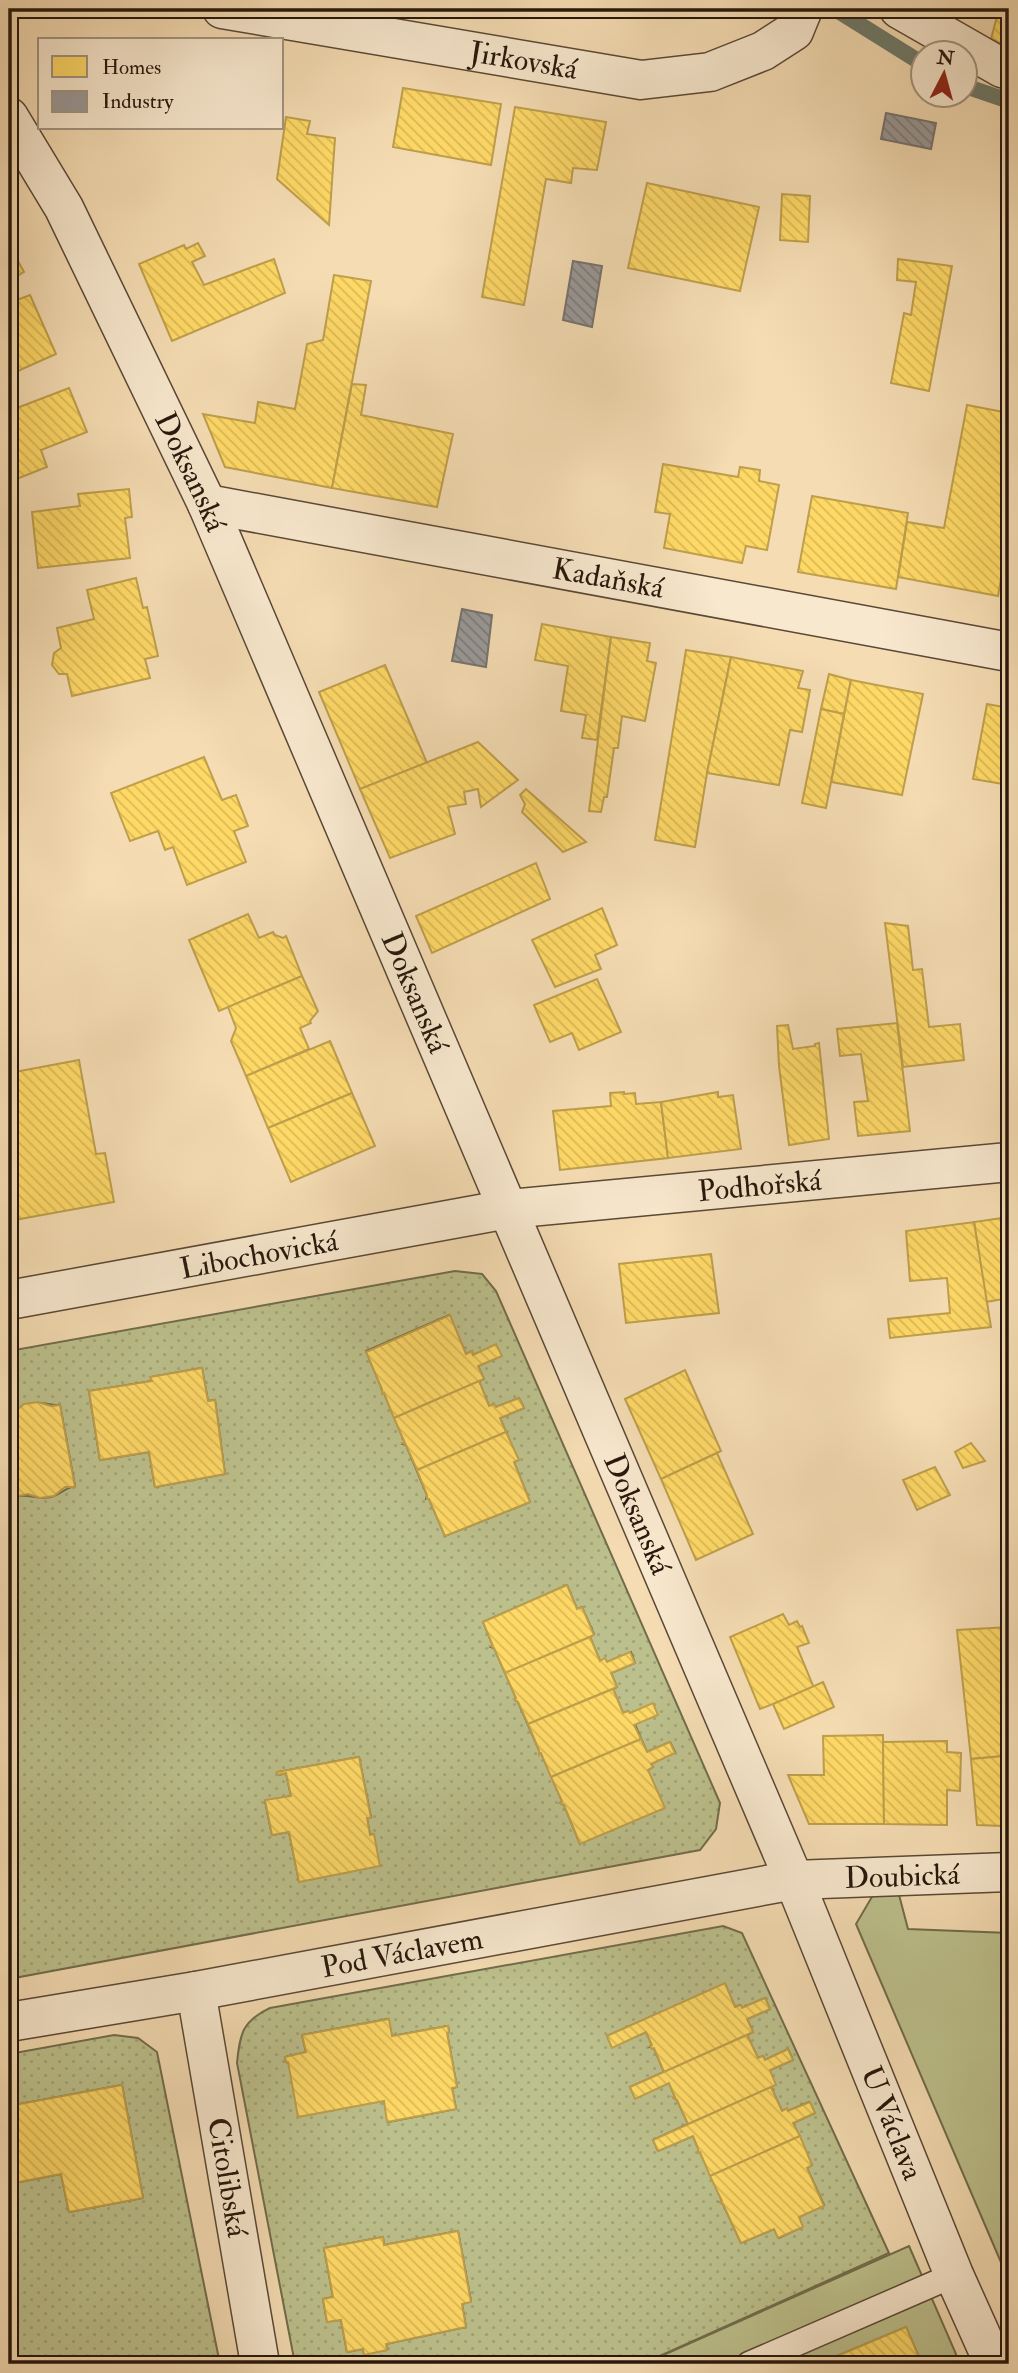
<svg xmlns="http://www.w3.org/2000/svg" width="1018" height="2373" font-family="'IM FELL Double Pica',serif">
  <style>
    .grass { fill: #bcc08c; stroke: #726c4c; stroke-width: 2 }
    .garden { fill: url(#garden-dots); stroke: #726c4c; stroke-width: 2; fill-rule: evenodd }
    .homes { fill: url(#homes-back-hatch); stroke: #be9f4b; stroke-width: 2 }
    .industry { fill: url(#industry-back-hatch); stroke: #77726f; stroke-width: 2 }
    .lines { fill: none; stroke-linecap: round; stroke-linejoin: round }
    .stream { stroke: #6d7a6c; stroke-width: 16 }
    .lane-casing { stroke: #5a4836; stroke-width: 27 }
    .street-casing { stroke: #5a4836; stroke-width: 41 }
    .lane { stroke: #f8e8ce; stroke-width: 24 }
    .street { stroke: #f8e8ce; stroke-width: 38 }
    .labels { text-anchor: middle; dominant-baseline: central; stroke-width: 7; stroke-linejoin: round; paint-order: stroke }
    .street-label { font-size: 30px; fill: #27170c; stroke: #f8e8ce }
  </style>
  <defs>
    <pattern id="garden-dots" width="8" height="8" patternUnits="userSpaceOnUse" patternTransform="scale(1.75)"><rect width="8" height="8" fill="#bcc08c"/><path d="M2 2h.1M6 6h.1" fill="none" stroke="#a2a478" stroke-width="1.8" stroke-linecap="round"/></pattern>
    <pattern id="homes-back-hatch" width="6" height="6" patternUnits="userSpaceOnUse" patternTransform="scale(1.75)"><rect width="6" height="6" fill="#ffd966"/><path d="M-1 5l2 2M0 0l6 6M5-1l2 2" fill="none" stroke="#dbba57"/></pattern>
    <pattern id="industry-back-hatch" width="6" height="6" patternUnits="userSpaceOnUse" patternTransform="scale(1.75)"><rect width="6" height="6" fill="#999"/><path d="M-1 5l2 2M0 0l6 6M5-1l2 2" fill="none" stroke="#7d7c7b"/></pattern>
  </defs>
  <rect width="100%" height="100%" fill="#f5dcb3"/>
  <filter id="stains"><feTurbulence type="fractalNoise" baseFrequency=".00286" numOctaves="4"/><feColorMatrix values="0 0 0 0 .2 0 0 0 0 .09 0 0 0 0 .02 0 0 0 .5 -.17"/></filter>
  <radialGradient id="worn" r=".72"><stop offset=".6" stop-color="#630" stop-opacity="0"/><stop offset="1" stop-color="#630" stop-opacity=".3"/></radialGradient>
  <g class="grass">
    <path d="M876,1890L898,1891L908,1929L1009,1933V2281L856,1924Z"/>
    <path d="M909,2246L956,2354L953,2364H922L906,2327L818,2364H643Z"/>
  </g>
  <g class="garden">
    <path d="M455,1271L482,1274L496,1291L720,1803L716,1829L700,1850L9,1979V1489L17,1488L19,1496C30,1494 42,1501 54,1496C62,1493 65,1488 75,1486L60,1405C51,1406 45,1402 36,1403C25,1403 17,1410 9,1413V1351ZM449,1315L466,1354L472,1351L473,1355L496,1345L501,1356L478,1366L484,1379L479,1381L489,1406L496,1407L519,1398L524,1408L500,1418L518,1460L514,1462L530,1502L445,1536L429,1499H426L427,1495L406,1445L403,1444L405,1443L384,1393H382V1389L366,1351ZM202,1368L208,1401L215,1400L225,1474L155,1487L149,1452L100,1460L89,1391L152,1381L151,1377ZM567,1585L577,1609L582,1607L594,1634L590,1637L600,1661L607,1662L631,1652L635,1663L611,1673L617,1687L613,1689L623,1713L628,1711L630,1713L647,1752L670,1742L675,1752L651,1764L653,1767L648,1770L580,1844L564,1805L560,1803L562,1801L541,1753L539,1754V1750L518,1702L515,1700L516,1698L494,1648L491,1647L493,1646L483,1622ZM359,1757L371,1817L367,1818L370,1835L373,1834L299,1881L289,1832L272,1835L265,1801L291,1796L286,1773L279,1775L278,1772Z"/>
    <path d="M723,1926L742,1933L889,2253L642,2364H295L237,2063C240,2034 242,2021 270,2008ZM725,1984L735,2007L740,2005L742,2008L765,1998L770,2009L747,2019L753,2032L747,2035L758,2058L763,2056L765,2060L788,2049L793,2060L770,2070L771,2087L782,2111L787,2109L788,2111L809,2102L815,2113L793,2123L812,2165L807,2168L824,2205L799,2217L802,2227L779,2238L774,2229L741,2243L723,2204L720,2202L722,2201L700,2152H698V2148L693,2136L658,2151L653,2140L688,2124L677,2100L674,2098L675,2097L669,2083L635,2098L630,2087L664,2072L654,2048L650,2047L652,2045L646,2032L612,2047L607,2036ZM388,2019L392,2036L448,2026L449,2032L447,2033L457,2087L452,2088L456,2109L388,2122L384,2101L286,2062L285,2057L306,2052L302,2035ZM458,2231L471,2301L462,2304L466,2327L386,2344L387,2350L364,2354L363,2349L347,2352L341,2320L327,2321L323,2299L333,2297L324,2248L383,2237L384,2245Z"/>
    <path d="M114,2035L138,2038L157,2052L220,2364H9V2184L61,2174L69,2212L143,2198L122,2085L9,2106V2054Z"/>
  </g>
  <g class="homes">
    <path d="M999,9H1009V47L991,39Z"/>
    <path d="M403,88L501,104L491,165L393,147Z"/>
    <path d="M515,107L606,122L597,170L573,168L571,183L546,179L524,305L482,297Z"/>
    <path d="M286,117L310,121L307,134L335,138L329,225L277,179Z"/>
    <path d="M647,183L759,207L740,291L628,268Z"/>
    <path d="M782,194L810,196L808,242L780,240Z"/>
    <path d="M198,243L205,256L192,262L204,285L274,259L285,293L172,341L139,264L184,245L186,249Z"/>
    <path d="M9,245L24,272L9,281Z"/>
    <path d="M898,259L952,266L929,391L891,383L904,313L911,315L916,282L897,280Z"/>
    <path d="M334,275L371,281L332,488L225,467L203,414L255,423L258,402L295,409L307,344L323,340Z"/>
    <path d="M30,295L56,354L9,375V303Z"/>
    <path d="M352,384L366,385L361,415L453,434L437,507L332,488Z"/>
    <path d="M69,388L87,432L41,450L47,467L9,482V411Z"/>
    <path d="M967,405L1009,413V493L1001,539L1008,540L998,596L898,577L907,522L944,528Z"/>
    <path d="M663,464L738,477L740,467L760,470L759,481L779,485L767,550L746,546L742,563L664,548L670,514L655,512Z"/>
    <path d="M129,489L132,517L125,518L130,558L38,568L32,512L80,506L78,494Z"/>
    <path d="M812,496L908,513L896,589L798,572Z"/>
    <path d="M136,578L143,608L147,607L158,656L145,659L150,678L72,696L67,674H59L52,665L54,653L61,648L57,628L94,619L87,590Z"/>
    <path d="M542,624L611,637L597,740L582,738L586,715L561,711L568,666L535,660Z"/>
    <path d="M611,637L650,643L647,661L656,663L645,721L622,716L618,748H614L607,797H604L601,812L589,811Z"/>
    <path d="M686,650L731,657L707,773L695,847L655,840Z"/>
    <path d="M731,657L803,671L798,688L810,690L802,732L790,730L779,785L707,773Z"/>
    <path d="M385,665L427,763L360,789L319,692Z"/>
    <path d="M829,674L851,680L844,714L821,709Z"/>
    <path d="M851,680L923,694L902,795L831,782Z"/>
    <path d="M987,704L1009,708V785L973,779Z"/>
    <path d="M821,709L844,714L826,808L802,803Z"/>
    <path d="M478,742L518,780L481,807L478,789L464,792L466,804L448,807L455,834L390,858L360,789Z"/>
    <path d="M204,757L222,800L236,795L248,826L234,831L246,862L187,885L173,847L165,850L158,831L130,841L111,793Z"/>
    <path d="M526,789L586,842L563,852L522,812L525,804L520,795Z"/>
    <path d="M536,863L550,899L432,953L416,916Z"/>
    <path d="M602,908L617,945L595,955L601,969L555,987L532,940Z"/>
    <path d="M248,914L259,938L273,932L275,935L283,938L286,936L302,976L219,1011L189,940Z"/>
    <path d="M885,923L908,926L913,970L922,969L929,1027L960,1024L964,1060L903,1067Z"/>
    <path d="M302,976L318,1011L310,1021L311,1023L300,1028L309,1049L246,1076L231,1041L236,1028L228,1007Z"/>
    <path d="M597,979L621,1032L579,1050L572,1033L550,1042L534,1005Z"/>
    <path d="M897,1023L910,1131L858,1136L854,1102L868,1101L861,1054L840,1056L837,1029Z"/>
    <path d="M788,1025L793,1049L815,1046V1044L819,1043L829,1139L789,1145L779,1066L777,1026Z"/>
    <path d="M330,1041L352,1093L268,1128L246,1076Z"/>
    <path d="M79,1060L96,1154L105,1153L114,1202L9,1221V1073Z"/>
    <path d="M624,1092V1094L635,1093L636,1104L661,1102L668,1158L560,1170L553,1111L611,1106L610,1093Z"/>
    <path d="M718,1092V1097L733,1095L741,1149L668,1158L661,1102Z"/>
    <path d="M352,1093L375,1146L291,1182L268,1128Z"/>
    <path d="M1009,1217V1298L986,1302L974,1222Z"/>
    <path d="M974,1222L991,1327L890,1338L888,1319L950,1313L947,1278L910,1281L906,1231Z"/>
    <path d="M711,1254L719,1313L626,1323L619,1264Z"/>
    <path d="M450,1315L466,1354L472,1351L473,1355L496,1344L502,1356L478,1366L484,1379L394,1418L384,1393L382,1394V1389L366,1352Z"/>
    <path d="M202,1368L208,1401L215,1400L225,1474L155,1487L149,1452L100,1460L89,1391L152,1381L150,1377Z"/>
    <path d="M685,1370L721,1451L661,1479L625,1399Z"/>
    <path d="M479,1381L489,1406L494,1404L496,1407L519,1398L524,1408L500,1418L506,1432L417,1470L406,1445L403,1443H405L394,1418Z"/>
    <path d="M38,1402L51,1406L60,1405L75,1487H65L54,1496L40,1498L28,1494L18,1496L17,1488L9,1489V1413L14,1412L24,1404Z"/>
    <path d="M506,1432L519,1460L514,1462L530,1502L445,1536L429,1499H427V1495L417,1470Z"/>
    <path d="M971,1443L985,1461L963,1468L955,1452Z"/>
    <path d="M717,1453L753,1534L696,1560L661,1479Z"/>
    <path d="M935,1467L950,1495L917,1510L903,1480Z"/>
    <path d="M567,1585L577,1609L582,1607L594,1635L505,1673L494,1648L491,1646H493L483,1622Z"/>
    <path d="M783,1614L789,1625L797,1621L800,1627L802,1626L809,1643L797,1647L814,1688L760,1709L730,1637Z"/>
    <path d="M1009,1627V1743L1004,1744V1756L971,1759L957,1630Z"/>
    <path d="M590,1637L600,1661L605,1658L607,1662L630,1652L635,1663L611,1673L617,1687L528,1724L518,1702L514,1699L516,1698L505,1673Z"/>
    <path d="M823,1682L834,1707L784,1729L773,1704Z"/>
    <path d="M613,1689L623,1713L628,1711L630,1713L653,1703L658,1715L634,1725L641,1739L551,1777L541,1753L539,1755V1750L528,1724Z"/>
    <path d="M883,1735L884,1824H809L788,1775H824L823,1736Z"/>
    <path d="M641,1739L647,1752L670,1742L675,1753L651,1764L653,1767L648,1770L665,1808L580,1844L564,1805L560,1803L562,1801L551,1777Z"/>
    <path d="M947,1741V1752L961,1753L960,1791L947,1790V1825L884,1824L883,1742Z"/>
    <path d="M1004,1756L1003,1826L977,1825L971,1759Z"/>
    <path d="M359,1757L371,1818H367L370,1835L374,1834L380,1866L299,1882L289,1832L272,1835L265,1800L291,1796L286,1773L278,1775L277,1772Z"/>
    <path d="M725,1983L735,2007L741,2005L742,2008L765,1998L770,2009L747,2019L753,2032L664,2072L654,2048L652,2049L650,2046L652,2045L646,2032L612,2048L607,2036Z"/>
    <path d="M389,2019L392,2036L448,2026L449,2032L447,2033L457,2087L452,2088L456,2109L387,2122L384,2101L298,2117L288,2062H286L285,2057L306,2052L302,2035Z"/>
    <path d="M747,2035L758,2058L763,2056L765,2060L788,2049L793,2060L770,2070L776,2085L688,2124L677,2100L673,2097H675L669,2083L635,2099L630,2087Z"/>
    <path d="M122,2085L143,2198L69,2212L61,2174L9,2184V2106Z"/>
    <path d="M771,2087L782,2111L787,2108L788,2111L810,2102L815,2113L793,2123L800,2136L710,2176L700,2152L698,2153V2148L693,2136L658,2151L653,2140Z"/>
    <path d="M800,2136L812,2165L807,2168L824,2206L799,2217L803,2227L778,2238L774,2229L741,2243L723,2204L720,2202L722,2201L710,2176Z"/>
    <path d="M458,2231L471,2302L462,2304L466,2327L386,2344L387,2350L364,2355L363,2349L347,2352L341,2320L327,2322L323,2299L333,2297L324,2248L383,2237L384,2245Z"/>
    <path d="M906,2327L922,2364H818Z"/>
  </g>
  <g class="industry">
    <path d="M886,113L936,123L931,149L881,139Z"/>
    <path d="M573,261L602,266L592,327L563,320Z"/>
    <path d="M462,609L492,615L486,667L452,661Z"/>
  </g>
  <g class="lines">
    <g class="stream">
      <path d="M835,9L923,64"/>
      <path d="M965,86L1009,101"/>
    </g>
    <g class="lane-casing">
      <path id="lane" d="M749,2364L954,2275"/>
    </g>
    <g class="street-casing">
      <g id="street">
        <path id="s1" d="M222,9L641,80L710,72L763,51L794,31L803,9"/>
        <path d="M899,9L1002,68L1009,70"/>
        <path id="s2" d="M9,117L64,208L207,504L794,1880L954,2275L994,2364"/>
        <path id="s3" d="M207,504L1009,652"/>
        <path id="s4" d="M9,1300L508,1209L1009,1162"/>
        <path id="s5" d="M196,1991L260,2364"/>
        <path id="s6" d="M9,2022L196,1991L794,1880L1009,1872"/>
      </g>
    </g>
    <use href="#lane" class="lane"/>
    <use href="#street" class="street"/>
  </g>
  <g class="labels">
    <g class="street-label">
      <text stroke="none"><textPath href="#s1" startOffset="306">Jirkovská</textPath></text>
      <text stroke="none"><textPath href="#s2" startOffset="399">Doksanská</textPath></text>
      <text stroke="none"><textPath href="#s3" startOffset="408">Kadaňská</textPath></text>
      <text stroke="none"><textPath href="#s2" startOffset="966">Doksanská</textPath></text>
      <text stroke="none"><textPath href="#s4" startOffset="760">Podhořská</textPath></text>
      <text stroke="none"><textPath href="#s4" startOffset="254">Libochovická</textPath></text>
      <text stroke="none"><textPath href="#s2" startOffset="1533">Doksanská</textPath></text>
      <text stroke="none"><textPath href="#s6" startOffset="906">Doubická</textPath></text>
      <text stroke="none"><textPath href="#s6" startOffset="399">Pod Václavem</textPath></text>
      <text stroke="none"><textPath href="#s2" startOffset="2193">U Václava</textPath></text>
      <text stroke="none"><textPath href="#s5" startOffset="189">Citolibská</textPath></text>
    </g>
  </g>
  <rect width="1018" height="2373" fill="none" stroke="#f5dcb3" stroke-width="35"/>
  <rect x="10" y="10" width="997" height="2352" fill="none" stroke="#27170c" stroke-width="3.5"/>
  <rect x="18" y="18" width="983" height="2338" fill="none" stroke="#27170c" stroke-width="2"/>
  <rect x="38" y="38" width="245" height="91" fill="#f8e8ce" stroke="#a49480" stroke-width="2"/>
  <rect x="52" y="56" width="35" height="21" fill="#ffd966" stroke="#a49480" stroke-width="2"/>
  <text x="102" y="74" font-size="21" fill="#27170c">Homes</text>
  <rect x="52" y="91" width="35" height="21" fill="#999999" stroke="#a49480" stroke-width="2"/>
  <text x="102" y="108" font-size="21" fill="#27170c">Industry</text>
  <g transform="translate(944 74) rotate(6)"><circle r="33" fill="#f8e8ce" stroke="#a49480" stroke-width="2"/>
  <path d="M0-5L12 26L0 18L-12 26Z" fill="#8f2418"/>
  <text y="-10" font-size="19" font-weight="bold" text-anchor="middle" fill="#27170c">N</text>
  </g>
  <rect width="100%" height="100%" filter="url(#stains)"/>
  <rect width="100%" height="100%" fill="url(#worn)"/>
</svg>
